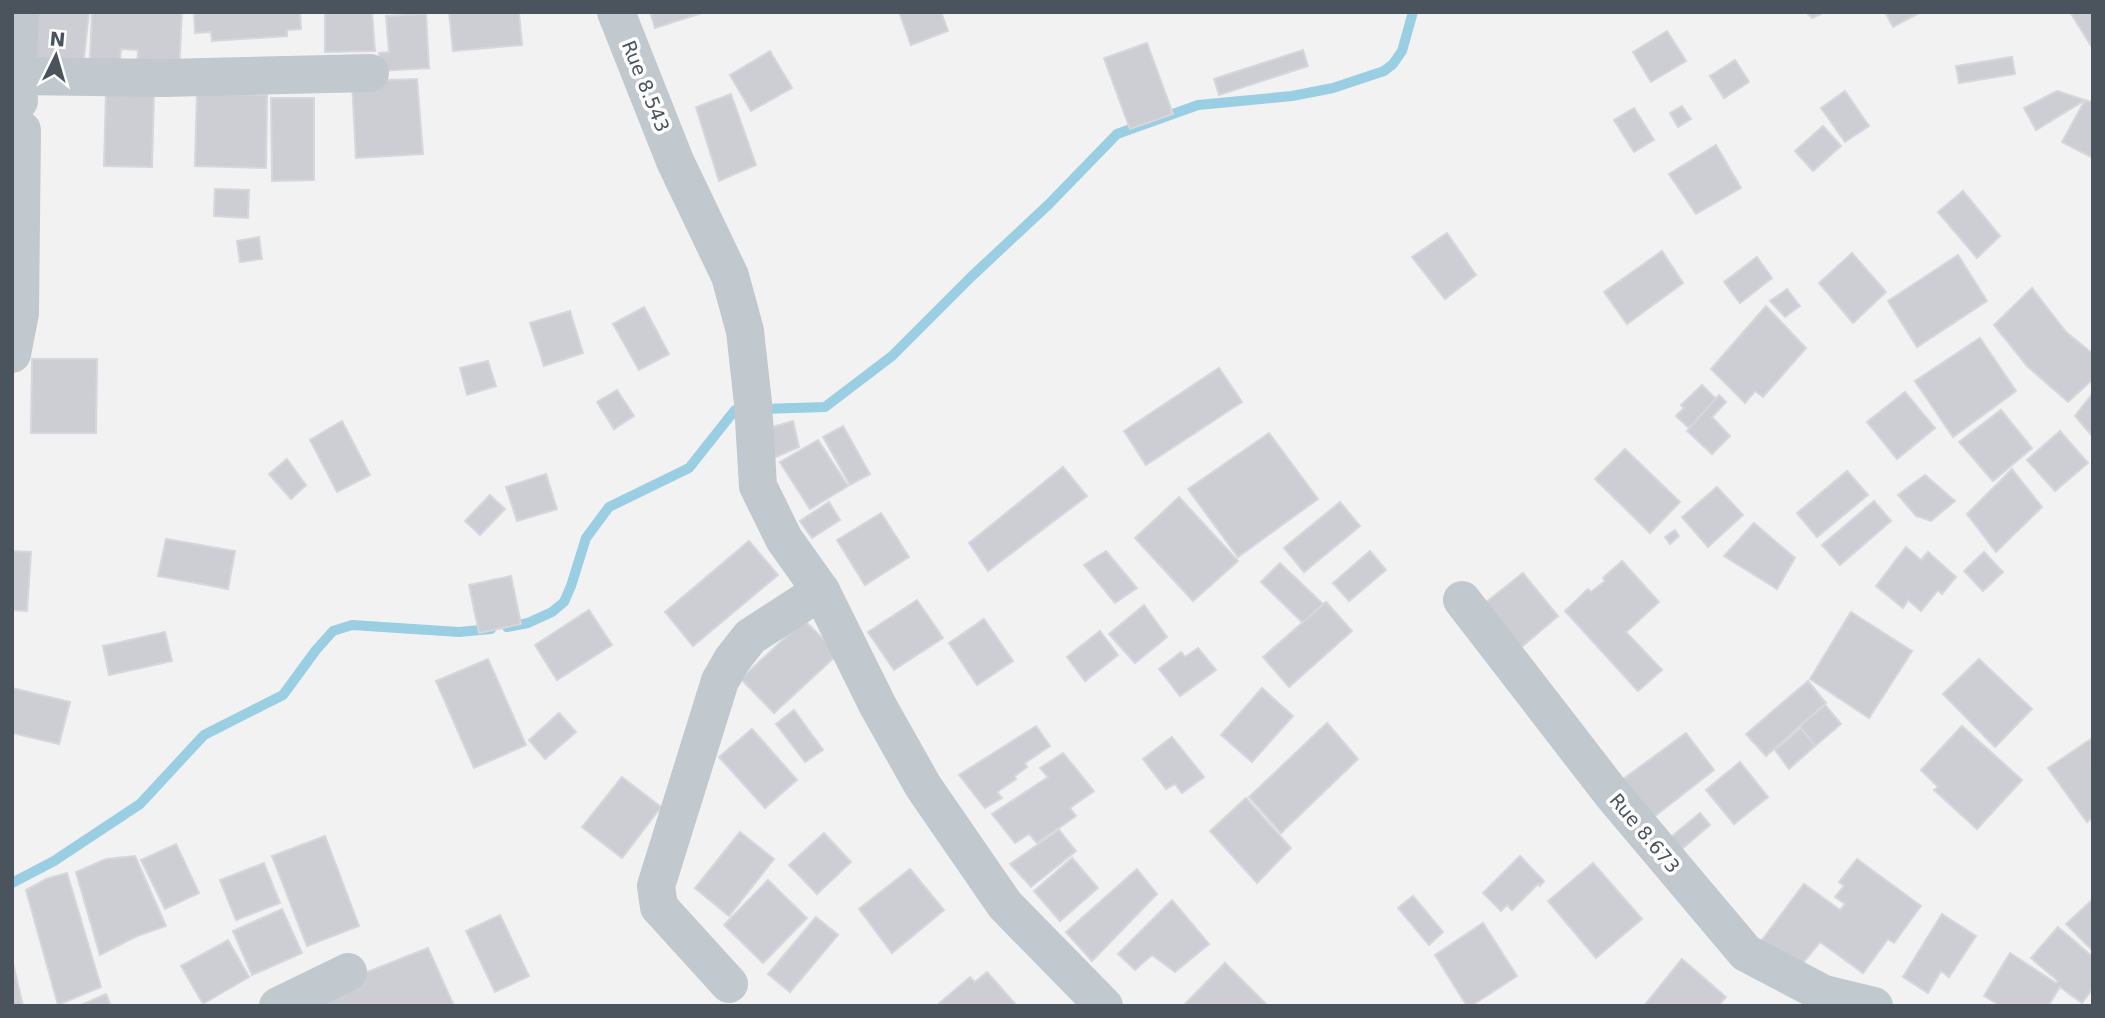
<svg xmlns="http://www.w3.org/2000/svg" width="2105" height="1018" font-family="'DejaVu Sans',sans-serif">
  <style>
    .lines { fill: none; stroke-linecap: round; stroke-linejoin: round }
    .stream { stroke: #99cee3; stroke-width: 10 }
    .building { fill: #ccced3; stroke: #d6d7dc; stroke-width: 2 }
    .minor { stroke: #c1c8ce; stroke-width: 38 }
    .labels { text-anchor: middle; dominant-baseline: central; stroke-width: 7; stroke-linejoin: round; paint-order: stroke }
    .street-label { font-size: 19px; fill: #4b535d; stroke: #fff }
  </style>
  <rect width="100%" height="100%" fill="#f3f2f2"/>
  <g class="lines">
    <g class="stream">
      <path d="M507,627L528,623L552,612L564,602L571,586L586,538L609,507L689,468L735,410L825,407L892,356L972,276L1048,205L1117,134L1198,105L1292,96L1333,88L1384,71L1393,64L1402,51L1413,12"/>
      <path d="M12,883L54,861L140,804L204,735L283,695L316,650L333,631L352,625L459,632L491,629"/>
    </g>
  </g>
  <g class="building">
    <path d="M37,12H89L83,67L34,62Z"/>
    <path d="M92,12H182L179,70L137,68L138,50L121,49L120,61L90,59Z"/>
    <path d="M194,12H300L301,29L287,30V36L212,41L211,32L195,33Z"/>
    <path d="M325,12H372L375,51L325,52Z"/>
    <path d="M449,12H519L522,45L453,51Z"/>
    <path d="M650,12H705L655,28Z"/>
    <path d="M899,12H941L948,31L911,45Z"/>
    <path d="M1806,12H1825L1812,18Z"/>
    <path d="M1885,12H1921L1893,27Z"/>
    <path d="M2070,12H2093V49Z"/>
    <path d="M426,14L429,68L380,71L379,53L389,52L386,16Z"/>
    <path d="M1667,31L1686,61L1651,82L1633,52Z"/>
    <path d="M1147,43L1173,114L1130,129L1104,58Z"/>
    <path d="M1303,50L1308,66L1219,95L1214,79Z"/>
    <path d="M770,51L792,88L751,111L730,75Z"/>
    <path d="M2012,57L2015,74L1959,83L1956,66Z"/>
    <path d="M1735,60L1749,82L1724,98L1710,76Z"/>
    <path d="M417,79L423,154L356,158L352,81Z"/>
    <path d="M106,90L154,91L152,167L104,166Z"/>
    <path d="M1845,91L1869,126L1845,142L1821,108Z"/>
    <path d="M2057,91L2085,100L2036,130L2024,108Z"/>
    <path d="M197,93L267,95L266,168L195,166Z"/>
    <path d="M731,94L756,165L719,181L696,107Z"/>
    <path d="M271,98H314V180L272,181Z"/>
    <path d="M2085,100L2093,103V158L2062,142Z"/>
    <path d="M1682,106L1691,119L1678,127L1670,113Z"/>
    <path d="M1634,108L1654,140L1634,152L1614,120Z"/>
    <path d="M1823,126L1841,146L1813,171L1795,151Z"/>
    <path d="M1716,145L1741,188L1696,214L1669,174Z"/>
    <path d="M215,189L249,190L248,218L214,216Z"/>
    <path d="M1963,191L2000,236L1977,258L1938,212Z"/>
    <path d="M1447,233L1476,275L1445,299L1412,257Z"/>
    <path d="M259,237L262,259L240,262L237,241Z"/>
    <path d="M1662,251L1683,283L1627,324L1604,292Z"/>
    <path d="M1852,253L1886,292L1853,323L1819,283Z"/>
    <path d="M1958,255L1987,301L1917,347L1888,301Z"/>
    <path d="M1757,257L1772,278L1740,303L1724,282Z"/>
    <path d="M2032,288L2066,332L2093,354V379L2068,402L2027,366L1994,325Z"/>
    <path d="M1787,289L1800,306L1785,317L1770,301Z"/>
    <path d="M1766,306L1806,348L1763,397L1755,391L1745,403L1711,369Z"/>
    <path d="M644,307L669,354L639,370L613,324Z"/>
    <path d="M570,311L583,353L544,366L530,323Z"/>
    <path d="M1980,338L2016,391L1953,437L1915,381Z"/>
    <path d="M32,359H97L96,433H31Z"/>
    <path d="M488,361L496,386L467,395L460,368Z"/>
    <path d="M1219,368L1242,402L1146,465L1124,431Z"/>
    <path d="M1702,385L1716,399L1689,428L1676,416L1684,408L1681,405Z"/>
    <path d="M617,390L634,416L614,429L597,402Z"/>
    <path d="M1905,392L1935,428L1897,459L1867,422Z"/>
    <path d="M2093,393V437L2075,416Z"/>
    <path d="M1719,395L1726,402L1712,417L1730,436L1712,454L1687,431Z"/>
    <path d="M2001,410L2032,448L1993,481L1959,442Z"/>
    <path d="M342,421L370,475L337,492L310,440Z"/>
    <path d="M793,421L799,447L769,460L759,431Z"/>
    <path d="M843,426L870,474L850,485L823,437Z"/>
    <path d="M2060,431L2088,463L2055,491L2027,460Z"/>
    <path d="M1269,433L1318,499L1238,557L1188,489Z"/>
    <path d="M818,440L848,486L810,509L780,462Z"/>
    <path d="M1625,449L1680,502L1650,533L1595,479Z"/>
    <path d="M287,459L306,485L291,499L269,474Z"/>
    <path d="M1063,467L1087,496L988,571L969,543Z"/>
    <path d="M2012,469L2042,507L1996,552L1967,514Z"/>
    <path d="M1847,471L1868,495L1817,537L1797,513Z"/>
    <path d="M546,474L557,509L517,521L506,487Z"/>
    <path d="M1925,475L1955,501L1931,521L1916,516L1898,495Z"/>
    <path d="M1717,487L1743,515L1708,547L1682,517Z"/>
    <path d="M490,495L505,509L480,535L465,521Z"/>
    <path d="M1179,497L1238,561L1193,601L1135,538Z"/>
    <path d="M1874,501L1891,521L1840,565L1822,545Z"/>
    <path d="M829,502L840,520L812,538L800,521Z"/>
    <path d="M1340,502L1360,526L1304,572L1284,548Z"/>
    <path d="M881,513L909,557L865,585L837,540Z"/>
    <path d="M1754,523L1795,558L1777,589L1724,556Z"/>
    <path d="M1675,530L1679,536L1670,544L1665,537Z"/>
    <path d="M166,539L235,551L228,589L158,576Z"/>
    <path d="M749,541L778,575L693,646L665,612Z"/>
    <path d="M1906,547L1921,560L1928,552L1956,577L1942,594L1938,590L1921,611L1908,600L1903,608L1876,586Z"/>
    <path d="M12,551L31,552L27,611L12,610Z"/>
    <path d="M1106,551L1137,588L1115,603L1084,565Z"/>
    <path d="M1370,551L1386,570L1349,601L1333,583Z"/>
    <path d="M1984,552L2003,572L1983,591L1964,571Z"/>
    <path d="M1622,561L1659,602L1626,632L1662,670L1638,691L1565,611L1588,589L1591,592L1605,581L1603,578Z"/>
    <path d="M1280,563L1323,604L1304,624L1261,582Z"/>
    <path d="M1523,573L1558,616L1512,655L1475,611Z"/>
    <path d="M511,576L521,624L479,633L469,585Z"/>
    <path d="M917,600L943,638L894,670L868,632Z"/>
    <path d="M1326,602L1352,631L1289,687L1263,657Z"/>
    <path d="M1144,605L1167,637L1135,663L1109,634Z"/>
    <path d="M589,610L612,645L557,680L535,645Z"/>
    <path d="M1851,612L1912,651L1869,718L1810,679Z"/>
    <path d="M984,619L1013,661L977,685L949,643Z"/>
    <path d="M804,620L838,654L774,713L741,679Z"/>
    <path d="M1100,631L1118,655L1085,681L1067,657Z"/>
    <path d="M165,632L172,661L109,675L103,646Z"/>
    <path d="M1198,648L1216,670L1180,696L1159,669L1181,652L1185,657Z"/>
    <path d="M488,659L526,745L474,768L436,681Z"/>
    <path d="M1979,659L2032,709L1995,747L1943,694Z"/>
    <path d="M1808,681L1826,703L1766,756L1746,734Z"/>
    <path d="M12,688L70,702L59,744L12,733Z"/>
    <path d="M1262,688L1293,716L1252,762L1221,735Z"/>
    <path d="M1825,705L1841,724L1815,746L1800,726Z"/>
    <path d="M794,710L823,750L805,762L776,724Z"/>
    <path d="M559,713L576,732L545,759L529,740Z"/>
    <path d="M1327,723L1358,759L1281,833L1249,797Z"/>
    <path d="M1036,726L1050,746L1025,763L1027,767L1015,776L1016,779L997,792L1002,798L985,808L959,775Z"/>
    <path d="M1962,726L2022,780L1977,829L1934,790L1938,787L1921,770Z"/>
    <path d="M1801,728L1815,746L1789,769L1775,750Z"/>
    <path d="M752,729L797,780L765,808L719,757Z"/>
    <path d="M1686,733L1714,770L1651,819L1622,780Z"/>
    <path d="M1172,737L1204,777L1182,793L1175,784L1166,789L1143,759Z"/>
    <path d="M2091,739L2093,817L2087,822L2048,768Z"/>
    <path d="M1063,753L1094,791L1070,808L1076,816L1037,843L1029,834L1015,843L992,814L1048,777L1040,768Z"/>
    <path d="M1740,762L1768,797L1734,824L1706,790Z"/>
    <path d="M622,777L661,807L622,858L582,827Z"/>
    <path d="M1246,798L1291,848L1257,883L1210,831Z"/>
    <path d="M1700,813L1710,825L1677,853L1666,841Z"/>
    <path d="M1059,830L1076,851L1031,887L1010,864Z"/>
    <path d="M740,832L774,859L729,916L695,888Z"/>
    <path d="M824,833L851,862L817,894L789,865Z"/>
    <path d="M325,836L359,926L307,946L272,856Z"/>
    <path d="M176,844L199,893L165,909L141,860Z"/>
    <path d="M135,856L166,926L137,936L100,955L76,872L106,859Z"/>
    <path d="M1520,856L1544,881L1540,886L1538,884L1512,910L1507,905L1501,911L1483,893Z"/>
    <path d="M1072,858L1098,888L1060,921L1034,891Z"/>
    <path d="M1857,859L1921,906L1894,943L1888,939L1863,973L1820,942L1794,974L1756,948L1804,884L1840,910L1845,904L1835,897L1844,886L1839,882Z"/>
    <path d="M264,863L280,903L236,920L220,880Z"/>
    <path d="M1593,863L1642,919L1596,958L1548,901Z"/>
    <path d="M910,869L944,910L892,953L859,909Z"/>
    <path d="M1137,869L1157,894L1092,961L1066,932Z"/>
    <path d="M67,873L101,987L58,1005L26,890L46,879Z"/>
    <path d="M768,880L807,918L763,963L724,925Z"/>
    <path d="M1413,896L1443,932L1429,945L1398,908Z"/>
    <path d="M2093,899V951L2066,924Z"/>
    <path d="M1172,900L1209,944L1175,972L1152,955L1135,970L1118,954Z"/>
    <path d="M282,909L302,953L252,975L233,931Z"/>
    <path d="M1942,914L1976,936L1949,977L1941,971L1928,993L1903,977Z"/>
    <path d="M500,915L529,976L495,992L466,931Z"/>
    <path d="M816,917L838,935L790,992L768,974Z"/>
    <path d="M1483,923L1517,976L1471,1006H1467L1435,955Z"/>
    <path d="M2058,927L2093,957V988L2082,1003L2060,987L2048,1006H2001L1984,996L2010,953L2056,983L2058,981L2031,958Z"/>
    <path d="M228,940L249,977L203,1004L181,966Z"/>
    <path d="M428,948L454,1006H304L301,998Z"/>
    <path d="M12,959L23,1006H12Z"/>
    <path d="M1682,959L1726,997L1718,1006H1644Z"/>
    <path d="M1225,963L1268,1006H1183Z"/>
    <path d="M987,972L1017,1006H936L970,977L975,982Z"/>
    <path d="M106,994L111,1006H79Z"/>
  </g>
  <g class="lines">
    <g class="minor">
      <path d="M616,12L675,161L730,276L745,331L753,403L758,486L784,539L821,591L878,706L923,786L1005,905L1104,1006"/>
      <path d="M17,76L165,78L370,73"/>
      <path d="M19,101L17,76L20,12"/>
      <path d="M12,354L20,313L22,130"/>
      <path d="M1462,600L1612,794L1746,953L1824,994L1874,1006"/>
      <path d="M729,984L659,907L656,886L720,681L732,660L750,637L821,591"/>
      <path d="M278,1006L348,972"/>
    </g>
  </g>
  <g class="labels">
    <g class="street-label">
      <text transform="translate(646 86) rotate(68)">Rue 8.543</text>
      <text transform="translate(1645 833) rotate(50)">Rue 8.673</text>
    </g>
  </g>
  <rect width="2105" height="1018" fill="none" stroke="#4b535d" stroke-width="28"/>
  <g transform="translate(56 56) rotate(5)" stroke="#ffffff" stroke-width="5" paint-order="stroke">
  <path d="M0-5L12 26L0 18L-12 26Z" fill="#4b535d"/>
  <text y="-10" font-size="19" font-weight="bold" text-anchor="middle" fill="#4b535d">N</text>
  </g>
</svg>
